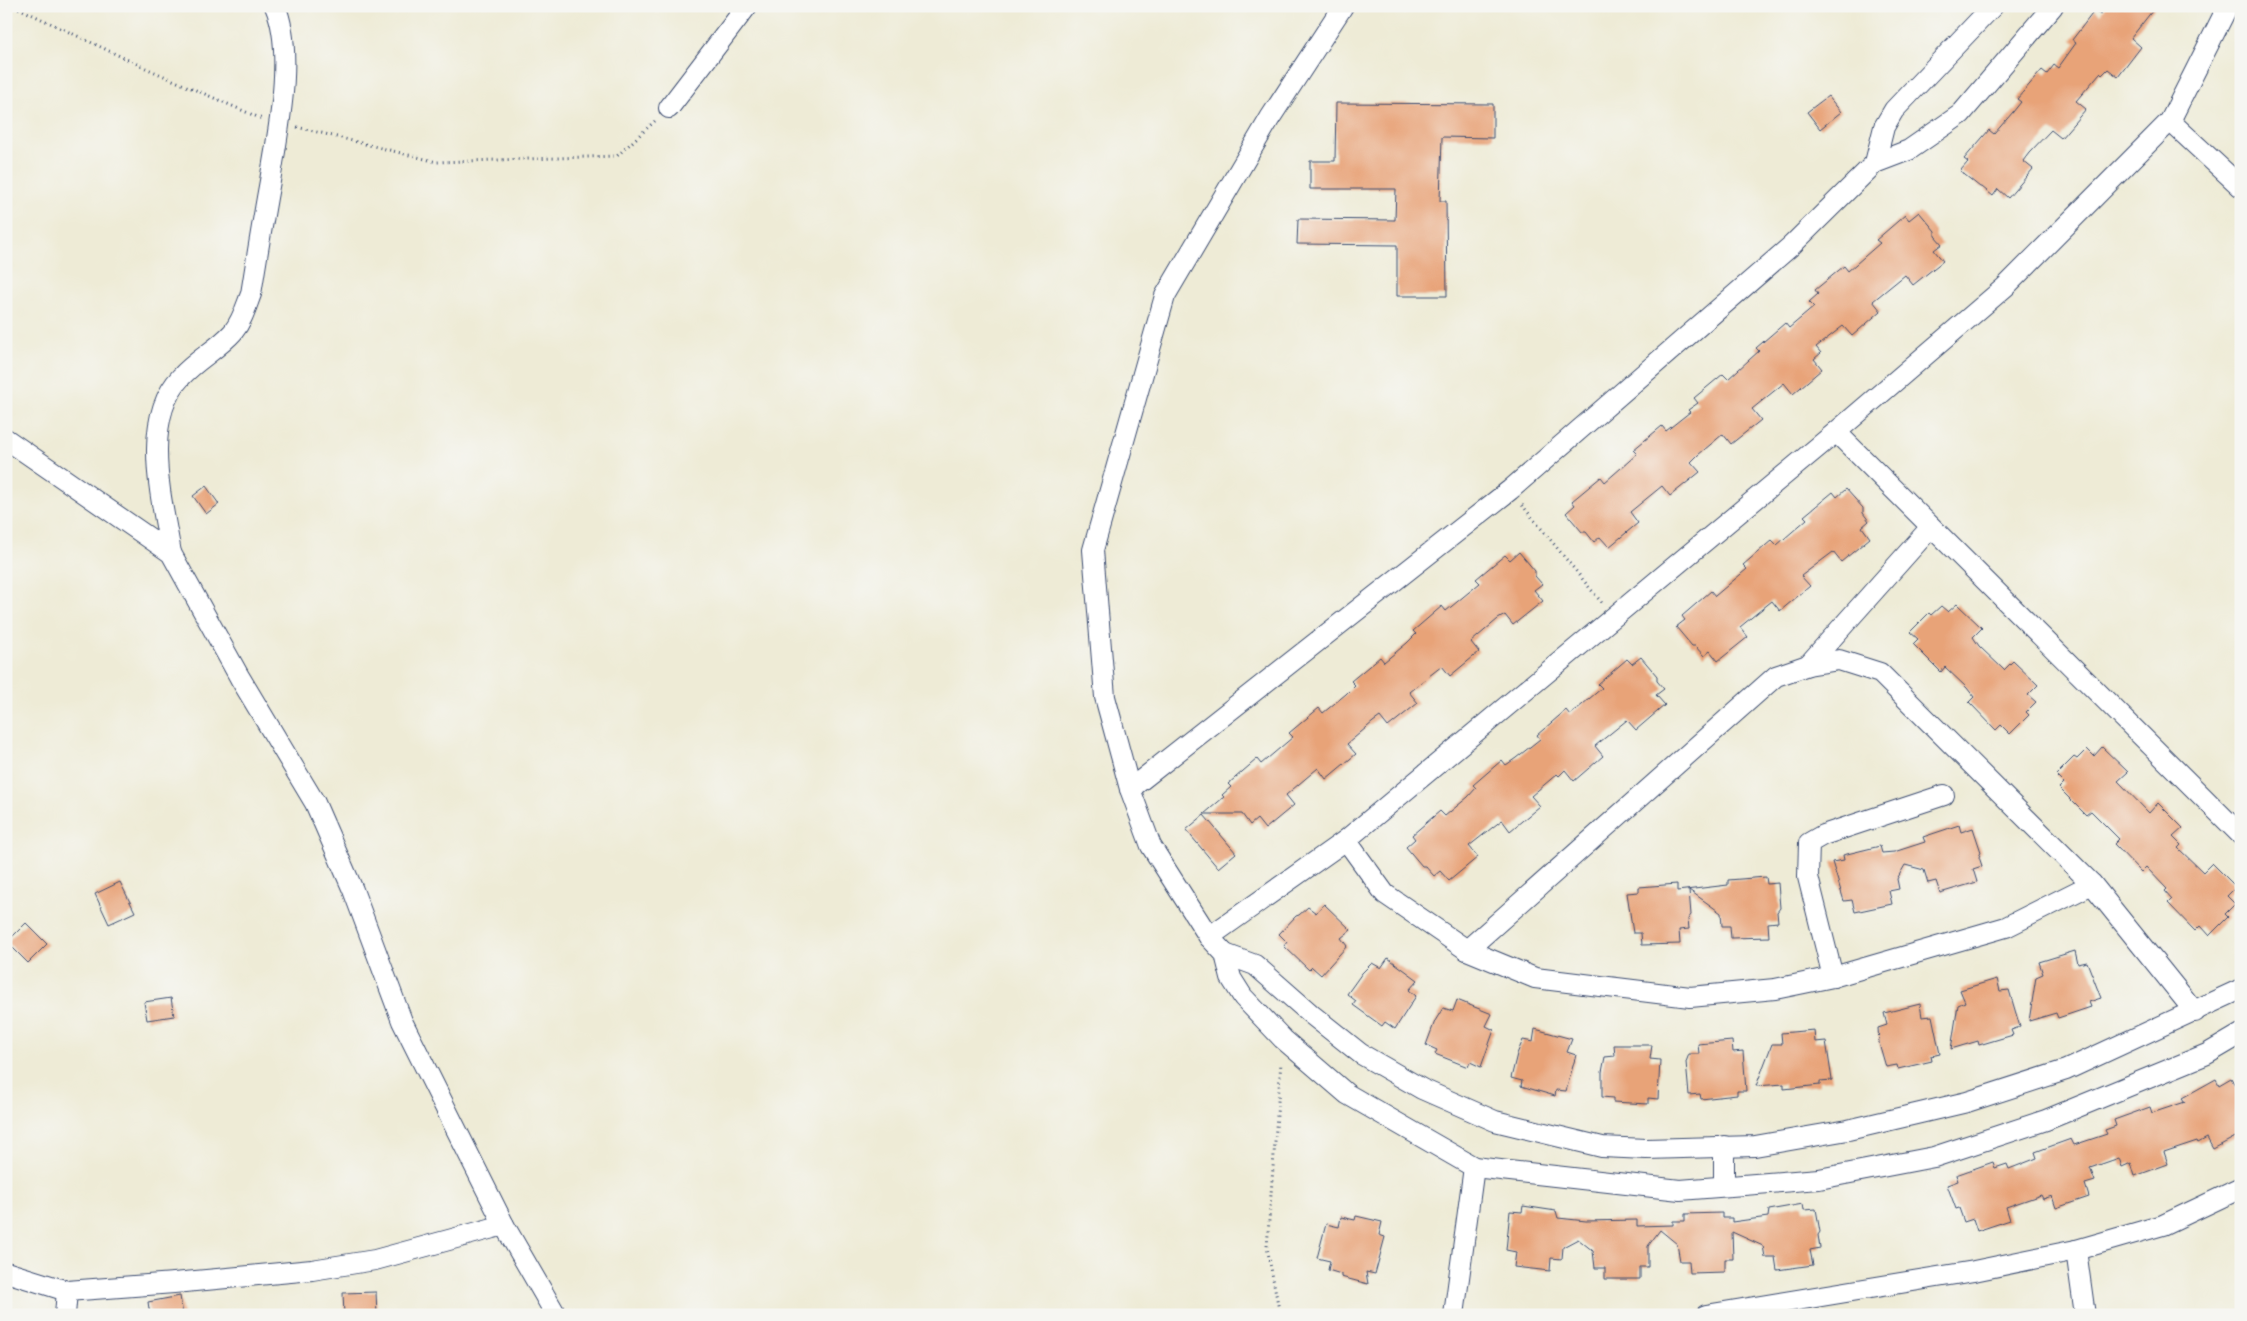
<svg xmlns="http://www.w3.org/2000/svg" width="2247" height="1321" font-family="Alegreya,serif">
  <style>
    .building { fill: #e8a378 }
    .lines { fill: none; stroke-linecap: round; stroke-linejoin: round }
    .street-casing { stroke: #3b4b70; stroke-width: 22 }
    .path { stroke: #3b4b70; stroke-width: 3; stroke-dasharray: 1 4; stroke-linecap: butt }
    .street { stroke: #fff; stroke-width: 20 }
  </style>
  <rect width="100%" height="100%" fill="#f6f6f2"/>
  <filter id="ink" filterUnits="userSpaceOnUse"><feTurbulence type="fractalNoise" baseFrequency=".02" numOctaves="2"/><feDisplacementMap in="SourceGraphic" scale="10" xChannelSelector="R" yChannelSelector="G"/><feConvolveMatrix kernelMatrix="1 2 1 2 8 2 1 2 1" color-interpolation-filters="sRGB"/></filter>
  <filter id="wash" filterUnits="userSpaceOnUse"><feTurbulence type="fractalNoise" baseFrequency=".0096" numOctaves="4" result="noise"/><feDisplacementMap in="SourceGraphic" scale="20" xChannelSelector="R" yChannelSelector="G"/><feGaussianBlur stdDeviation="1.12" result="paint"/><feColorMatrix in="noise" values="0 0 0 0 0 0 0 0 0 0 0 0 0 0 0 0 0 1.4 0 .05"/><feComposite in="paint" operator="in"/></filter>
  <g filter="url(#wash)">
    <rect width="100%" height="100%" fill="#eeebd6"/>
    <g id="blocks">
      <g class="building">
        <path d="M2106,6H2156L2131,38L2141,47L2118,77L2108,69L2102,75L2100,73L2076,101L2086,109L2061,138L2051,130L2029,153L2023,161L2033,169L2008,198L1998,189L1993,196L1982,187H1980L1960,171L1968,162L1964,159L1989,130L1994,134L2013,112L2021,102L2017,99L2042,70L2047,74L2054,65L2058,68L2076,43L2072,40L2095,10L2100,14Z"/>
        <path d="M1828,96L1841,112L1820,129L1807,112Z"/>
        <path d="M1336,103L1493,104V138L1442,137L1440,201H1446L1447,296H1397V245L1297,244L1298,219L1395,220L1396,189H1310V161H1335Z"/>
        <path d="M1919,212L1935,231V236L1942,244L1934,250L1943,261L1913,285L1905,275L1873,301L1881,311L1852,336L1843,326L1816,347L1821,353L1814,359L1822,369L1793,394L1784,383L1752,409L1761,420L1731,444L1723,434L1698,455L1691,462L1700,472L1670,496L1662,486L1630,512L1638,523L1609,547L1600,537L1594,542L1586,532H1582L1566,513L1575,505L1572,501L1601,477L1605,482L1637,454L1633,450L1662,426L1666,431L1690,412L1688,410L1698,403L1694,398L1723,374L1728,379L1759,351L1756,348L1785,323L1789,328L1814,307L1809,302L1818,294L1815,290L1844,266L1848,271L1880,243L1876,240L1905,215L1909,220Z"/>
        <path d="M206,486L219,504L206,514L193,496Z"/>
        <path d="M1846,489L1863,508V513L1869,521L1862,527L1870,538L1841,562L1833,552L1801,576L1810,586L1780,611L1772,601L1757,613L1740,627L1748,637L1718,661L1710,651L1704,656L1695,646H1692L1676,627L1685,620L1682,616L1711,591L1715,596L1747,569L1743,565L1772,540L1777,545L1807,519L1804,516L1833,492L1837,497Z"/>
        <path d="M1519,552L1535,571V576L1542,584L1534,590L1543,601L1513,625L1505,615L1498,619L1471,642L1479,652L1450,676L1442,666L1424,680L1409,692L1418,703L1388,727L1380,717L1373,722L1347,744L1356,754L1326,779L1318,768L1286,795L1294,805L1265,829L1257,819L1250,825L1242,814H1204L1224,797L1222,795L1231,787L1228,784L1257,759L1261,764L1293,737L1289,733L1319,708L1323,713L1346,694L1355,685L1351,681L1380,657L1384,662L1407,643L1416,634L1413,631L1442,606L1446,611L1480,583L1476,579L1505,555L1510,560Z"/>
        <path d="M1957,604L1982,628L1973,637L1979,646L2004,670L2013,661L2038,685L2028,695L2036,702L2026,712L2029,715L2010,734L2001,725L1996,730L1969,702L1974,697L1967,688L1945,667L1941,672L1913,644L1918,639L1910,632L1929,613L1931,615L1941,606L1948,612Z"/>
        <path d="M1641,657L1657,676V681L1664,689L1656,695L1665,705L1636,730L1627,720L1595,746L1603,756L1574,781L1565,770L1559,776L1557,774L1531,796L1540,806L1510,831L1502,820L1469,846L1478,857L1449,881L1440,871L1434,876L1425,866H1422L1406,847L1415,839L1412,835L1440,811L1445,816L1468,797L1476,788L1473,785L1502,760L1506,765L1516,758L1540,739L1537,735L1566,710L1570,715L1602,688L1598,684L1627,659L1632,664Z"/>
        <path d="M2102,747L2128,772L2118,781L2149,813L2158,803L2183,828L2173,837L2181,845L2178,848L2203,872L2212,863L2236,887L2227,896L2235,904L2225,914L2228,917L2209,936L2200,926L2195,931L2168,903L2172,899L2165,891L2167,889L2146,867L2141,872L2114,844L2119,839L2091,811L2086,815L2059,788L2064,783L2056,775L2074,757L2077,759L2087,749L2094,756Z"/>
        <path d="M1204,815L1236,853L1218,868L1186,830Z"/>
        <path d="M1959,825L1961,832L1973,828L1981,852L1979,857L1982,866L1973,869L1977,882L1940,893L1936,881L1928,883L1924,870L1905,865L1897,879L1899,889L1889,891L1892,904L1855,912L1852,900L1844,901L1832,862L1844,860L1843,855L1880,846L1882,853L1894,852L1925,842L1923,837Z"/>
        <path d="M1766,877L1767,884L1778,883L1780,908L1777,912L1778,922L1768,923L1769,937L1731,938L1730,926H1722L1721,913L1689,890L1691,915L1688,919L1689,929L1679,930L1680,944L1642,945L1641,933H1633L1627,893L1639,892V887L1677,884V891L1728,885V880Z"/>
        <path d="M120,882L135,912L109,924L95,894Z"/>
        <path d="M1324,904L1351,930L1341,938L1347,946L1321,975L1312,967L1309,970L1284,946L1287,942L1279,934L1296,916L1299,915L1308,907L1316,913Z"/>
        <path d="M26,923L47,944L28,963L7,942Z"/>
        <path d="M2075,951L2078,964L2087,962L2101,998L2089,1002L2091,1007L2058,1018L2056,1013L2029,1021L2036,977L2043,974L2039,962Z"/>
        <path d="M1388,958L1418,980L1409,990L1416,996L1395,1029L1385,1022L1382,1026L1353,1005L1356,1001L1347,994L1362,973L1372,963L1381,968Z"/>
        <path d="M1997,979L2000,991L2009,990L2020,1027L2011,1030L2013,1035L1979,1045L1978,1041L1951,1049L1958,1005L1965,1002L1960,990Z"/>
        <path d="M171,998L174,1016L147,1020L144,1002Z"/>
        <path d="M1457,1000L1492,1014L1486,1026L1494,1030L1481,1067L1470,1062L1468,1067L1435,1054L1437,1050L1426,1045L1435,1021L1443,1008L1453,1011Z"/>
        <path d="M1920,1004L1922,1017L1932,1016L1940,1054L1931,1056L1932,1061L1898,1069L1897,1065L1886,1067L1879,1043L1878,1028L1887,1025L1884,1013Z"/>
        <path d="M1535,1029L1572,1039L1567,1052L1576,1055L1566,1091L1556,1090L1555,1096L1521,1086L1522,1081L1511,1078L1517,1054L1523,1040L1533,1042Z"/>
        <path d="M1814,1030L1815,1042L1826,1041L1832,1080L1820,1081V1085L1784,1089V1084L1756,1086L1772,1044H1782L1781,1033Z"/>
        <path d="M1732,1041L1733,1052L1743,1051L1746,1091H1737V1095L1701,1099L1700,1094L1689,1095L1686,1062L1689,1054H1699L1698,1044Z"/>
        <path d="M1614,1045H1652L1650,1059L1660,1060L1658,1099L1648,1098V1104L1613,1102V1098L1602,1097V1072L1605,1057L1615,1056Z"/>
        <path d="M2231,1078L2241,1096V1134L2213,1149L2207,1138L2198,1143L2197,1141L2164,1152L2168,1164L2135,1176L2131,1163L2122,1167L2119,1158L2090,1168L2095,1181L2085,1184L2089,1197L2056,1208L2052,1196L2043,1199L2041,1195L2006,1207L2010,1220L1977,1231L1973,1219L1964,1222L1959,1208L1956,1209L1947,1185L1958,1181L1956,1175L1993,1162L1995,1168L2007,1164L2009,1169L2037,1158L2035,1152L2057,1144L2071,1139L2074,1145L2107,1134L2105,1130L2116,1126L2114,1120L2150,1107L2152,1113L2185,1102L2182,1098L2216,1079L2219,1085Z"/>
        <path d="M1803,1204L1804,1210L1816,1209L1820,1232L1818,1235L1820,1248L1810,1250L1813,1265L1777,1270L1775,1257H1765L1763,1246L1732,1232L1733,1259H1725V1272L1690,1273L1689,1261H1680L1677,1244L1660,1230L1648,1246V1267H1640V1279H1605V1268H1595L1593,1251L1578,1239L1563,1247L1562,1259L1551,1258L1550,1271L1514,1267L1516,1252L1506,1250L1510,1211L1522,1212L1523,1206L1556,1211L1558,1218L1586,1221L1637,1220V1226L1673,1225V1221H1685V1214L1722,1213V1218H1732V1222L1768,1217L1769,1210Z"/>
        <path d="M1356,1216L1382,1222L1379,1235L1385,1237L1375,1274L1366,1272L1368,1284L1341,1277V1274L1328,1270L1330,1261L1317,1258L1326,1224L1339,1227L1341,1217L1355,1220Z"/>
        <path d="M376,1292L377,1315H344L343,1293Z"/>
        <path d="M180,1296L183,1315H150L148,1302Z"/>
      </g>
    </g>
  </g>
  <g filter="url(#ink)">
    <use href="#blocks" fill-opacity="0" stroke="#3b4b70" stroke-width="1"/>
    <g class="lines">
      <g class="street-casing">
        <g id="street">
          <path d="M1343,6L1270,118L1165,296L1093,550L1105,697L1130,789L1151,846L1209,937L1225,954L1231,978L1243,997L1283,1039L1347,1094L1474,1167L1680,1190L1819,1179L1934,1157L2046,1120L2207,1054L2241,1034"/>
          <path d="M669,108L747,6"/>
          <path d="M2170,121L2241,187"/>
          <path d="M1875,163L1884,127L1894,110L1993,6"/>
          <path d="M1836,432L2241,835"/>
          <path d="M6,439L171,553L240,678L315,803L353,890L402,1021L504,1225L556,1315"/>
          <path d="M171,553C162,500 140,420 181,377C196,360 218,349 233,332C242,321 246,307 251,294C257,256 263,219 270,181C278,132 295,52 275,6"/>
          <path d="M1808,665L1931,527"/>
          <path d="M1130,789L1510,490L1791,246L1875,163L1909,150L1961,114L2053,6"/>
          <path d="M1346,840L1385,894L1467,950L1535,978L1690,997L1775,989L1833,977L2006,927L2092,884"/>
          <path d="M1209,937L1346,840L1836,432L2005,287L2170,121L2228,6"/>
          <path d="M1467,950L1776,676L1808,665L1839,660L1880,673L2092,884L2195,1012"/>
          <path d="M1225,954L1255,965L1312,1015L1361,1054L1422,1089L1495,1121L1602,1147L1646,1149L1755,1146L1848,1130L1967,1102L2066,1070L2241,989"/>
          <path d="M1833,977L1808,877L1809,843L1823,835L1944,795"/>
          <path d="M1724,1186V1146"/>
          <path d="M2076,1250L2085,1315"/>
          <path d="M6,1272L67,1291L174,1283L312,1270L375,1260L504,1225"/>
          <path d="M65,1315L67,1291"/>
          <path d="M1454,1315L1474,1167"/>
          <path d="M1706,1315L1974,1271L2076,1250L2163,1225L2241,1188"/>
        </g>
      </g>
      <g class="path">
        <path d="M14,6L141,66L262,119"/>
        <path d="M297,127L437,162L617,156L656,120"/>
        <path d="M1522,505L1602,603"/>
        <path d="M1280,1315L1267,1247L1281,1062"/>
      </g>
      <use href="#street" class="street"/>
    </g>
  </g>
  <rect width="2247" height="1321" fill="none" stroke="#f6f6f2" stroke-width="25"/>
</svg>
